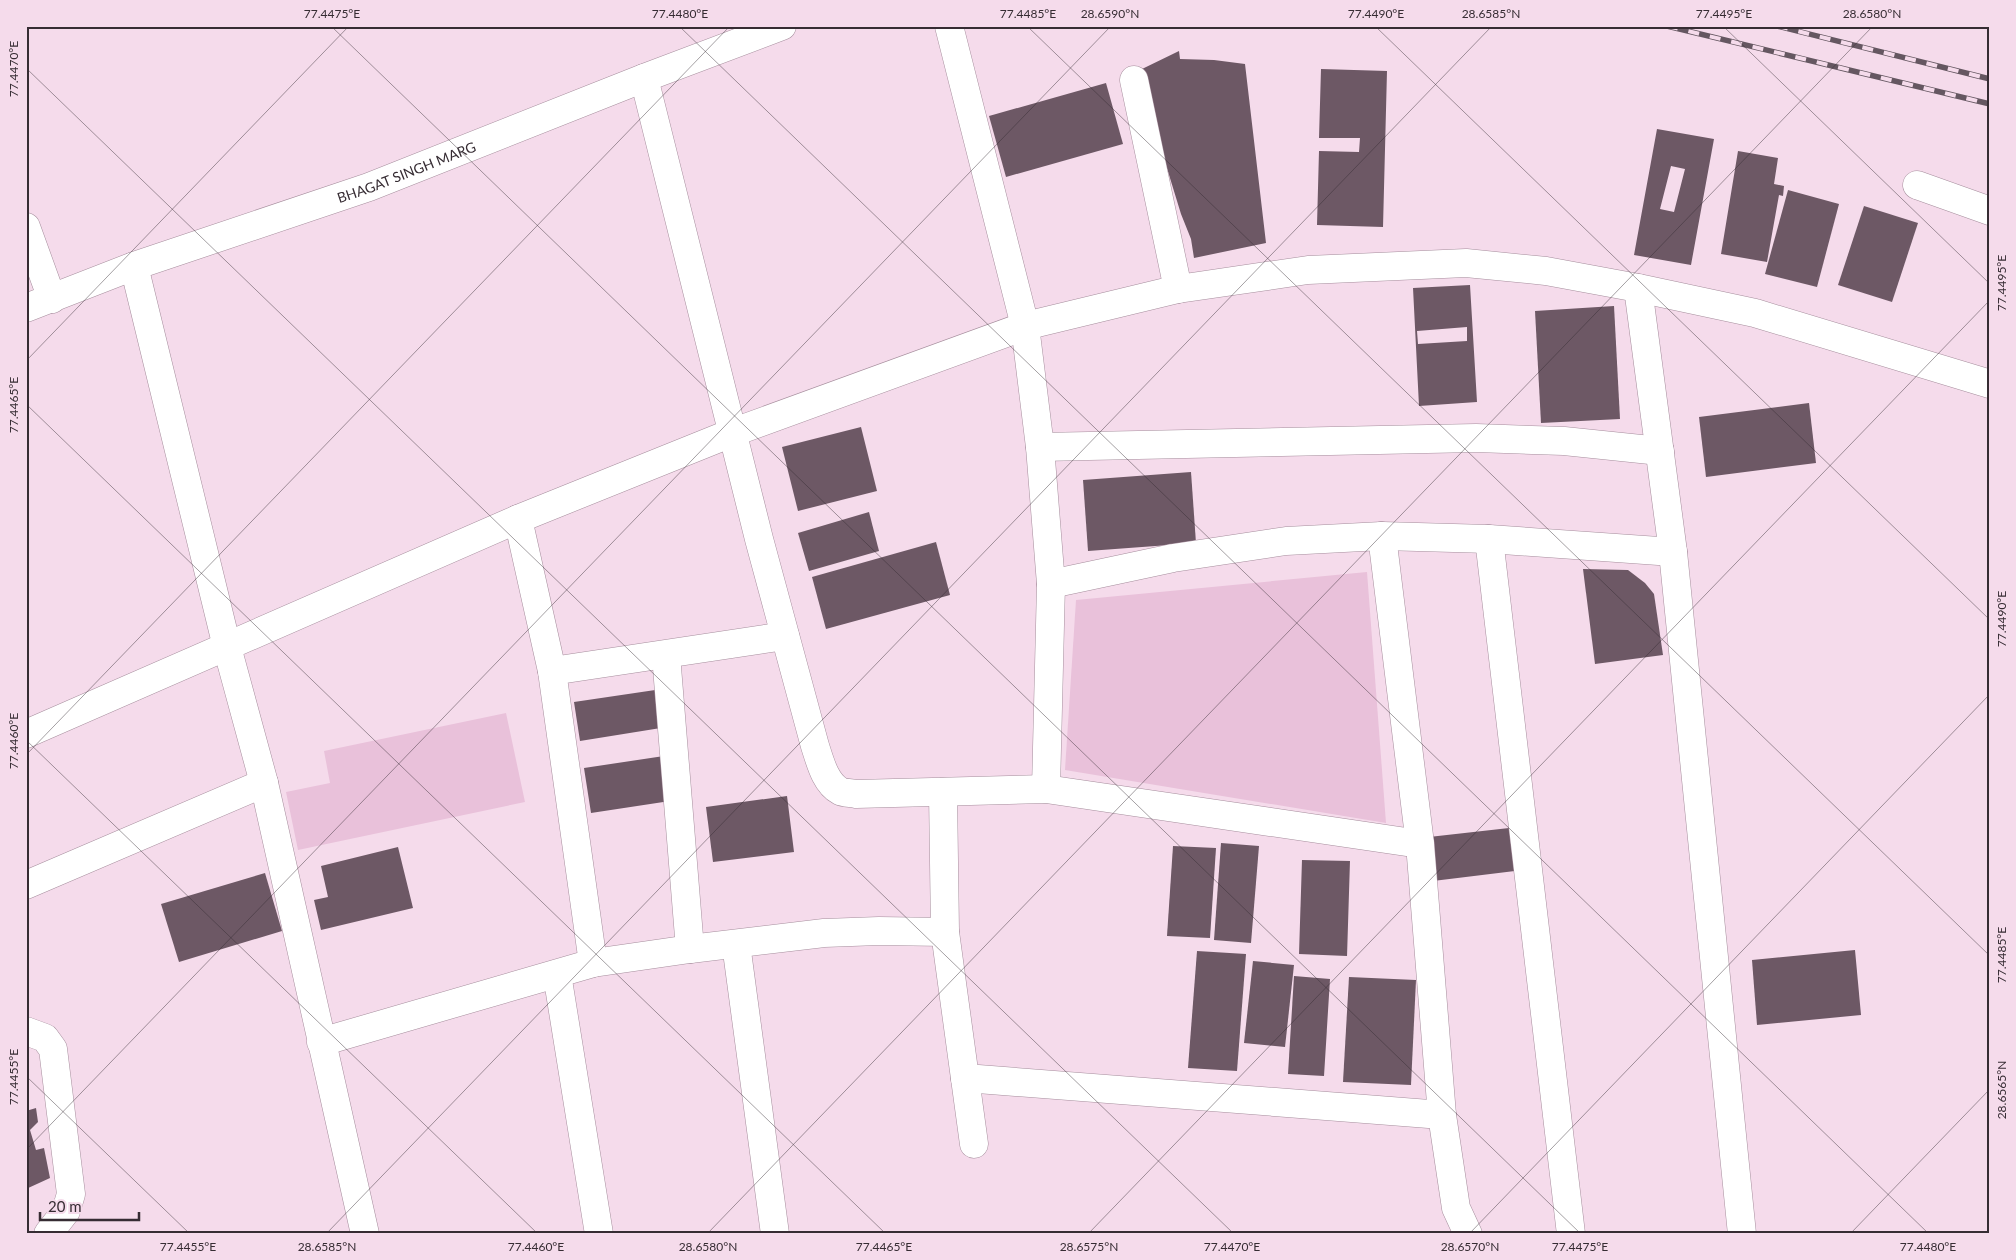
<svg xmlns="http://www.w3.org/2000/svg" width="2016" height="1260" font-family="Lato,sans-serif">
  <style>
    .green { fill: #e9c1da }
    .building { fill: #6d5865; fill-rule: evenodd }
    .lines { fill: none; stroke-linecap: round; stroke-linejoin: round }
    .minor-casing { stroke: #a68e9d; stroke-width: 29 }
    .minor { stroke: #fff; stroke-width: 28 }
    .rail-casing { stroke: #655761; stroke-width: 5.5 }
    .rail { stroke: #f5dbeb; stroke-width: 4; stroke-dasharray: 11; stroke-linecap: butt }
    .ticks { fill: none; stroke: #362c33; stroke-width: 1; stroke-opacity: 0.45 }
    .labels { text-anchor: middle; dominant-baseline: central; stroke-width: 5; stroke-linejoin: round; paint-order: stroke }
    .street-label { font-size: 14px; fill: #362c33; stroke: #f5dbeb }
    .neatline { fill: none; stroke: #362c33; stroke-width: 2 }
    .ticks-label { font-size: 12px; text-anchor: middle; fill: #362c33 }
  </style>
  <rect width="100%" height="100%" fill="#f5dbeb"/>
  <g class="green">
    <path d="M1367,572L1386,823L1065,770L1076,600Z"/>
    <path d="M506,713L525,802L298,850L286,792L330,783L324,751Z"/>
  </g>
  <g class="building">
    <path d="M1179,51L1180,59L1214,60L1245,64L1266,243L1194,258L1191,239L1181,214L1166,165L1142,69Z"/>
    <path d="M1321,69L1387,71L1383,227L1317,225L1319,151L1359,152L1360,138H1319Z"/>
    <path d="M1106,83L1123,144L1006,177L989,116Z"/>
    <path d="M1657,129L1714,139L1691,265L1634,255ZM1671,166L1685,169L1674,212L1660,209Z"/>
    <path d="M1738,151L1778,158L1774,184L1784,186L1783,196L1779,195L1767,262L1721,254Z"/>
    <path d="M1788,190L1839,204L1817,287L1765,274Z"/>
    <path d="M1864,206L1918,223L1892,302L1838,285Z"/>
    <path d="M1470,285L1477,402L1419,406L1413,288ZM1467,327V341L1418,344L1417,331Z"/>
    <path d="M1614,306L1620,419L1541,423L1535,311Z"/>
    <path d="M1809,403L1816,463L1706,477L1699,417Z"/>
    <path d="M861,427L877,491L798,511L782,447Z"/>
    <path d="M1191,472L1196,543L1088,551L1083,480Z"/>
    <path d="M869,512L879,551L809,571L798,533Z"/>
    <path d="M936,542L950,595L826,629L812,577Z"/>
    <path d="M1583,569L1628,570L1645,583L1654,594L1663,655L1595,664Z"/>
    <path d="M662,689L667,727L580,741L574,702Z"/>
    <path d="M664,756L670,801L591,813L584,768Z"/>
    <path d="M787,796L794,852L713,862L706,807Z"/>
    <path d="M1518,827L1523,870L1433,881L1429,837Z"/>
    <path d="M1221,843L1259,846L1251,943L1214,940Z"/>
    <path d="M1173,846L1216,848L1210,938L1167,936Z"/>
    <path d="M398,847L413,908L321,930L314,900L328,897L321,866Z"/>
    <path d="M1302,860L1350,861L1347,956L1299,954Z"/>
    <path d="M265,873L282,931L179,962L161,904Z"/>
    <path d="M1855,950L1861,1015L1757,1025L1752,960Z"/>
    <path d="M1197,951L1246,954L1237,1071L1188,1068Z"/>
    <path d="M1253,961L1294,965L1285,1047L1244,1043Z"/>
    <path d="M1294,976L1330,979L1324,1076L1288,1074Z"/>
    <path d="M1349,977L1416,980L1411,1085L1343,1082Z"/>
    <path d="M36,1108L38,1122L30,1130L36,1150L44,1148L50,1178L26,1189V1111Z"/>
  </g>
  <g class="lines">
    <g class="minor-casing">
      <g id="minor">
        <path d="M949,26L1025,326L1040,447L1051,584L1046,789"/>
        <path d="M644,78L759,539L815,746C820,761 825,783 840,791C844,793 851,793 856,794L1046,789L1420,844"/>
        <path d="M1134,80L1178,289"/>
        <path d="M1917,185L1990,211"/>
        <path d="M26,227L52,299"/>
        <path d="M134,266L227,647L264,783L365,1234"/>
        <path d="M1638,288L1673,552L1742,1234"/>
        <path id="s1" d="M26,308L134,266L369,187L644,78L782,26"/>
        <path d="M1040,447L1476,438L1564,441L1660,451"/>
        <path d="M518,519L552,671L593,963"/>
        <path d="M1382,536L1420,844L1442,1115L1456,1208L1468,1234"/>
        <path d="M1489,539L1571,1234"/>
        <path d="M1051,584L1173,558L1286,541L1382,536L1489,539L1673,552"/>
        <path d="M666,655L690,949"/>
        <path d="M552,671L785,636"/>
        <path d="M26,734L518,519L734,432L1025,326L1178,289L1308,270L1466,263L1546,271L1638,288L1755,313L1990,384"/>
        <path d="M943,792L945,932L974,1144"/>
        <path d="M26,885L264,783"/>
        <path d="M736,944L775,1234"/>
        <path d="M557,974L599,1234"/>
        <path d="M26,1031L45,1038L53,1049L71,1194L66,1211L48,1234"/>
        <path d="M321,1042L593,963L690,949L824,933L879,931L945,932"/>
        <path d="M965,1078L1442,1115"/>
      </g>
    </g>
    <use href="#minor" class="minor"/>
    <g class="rail-casing">
      <g id="rail">
        <path d="M1667,26L1990,104"/>
        <path d="M1777,26L1990,79"/>
      </g>
    </g>
    <use href="#rail" class="rail"/>
  </g>
  <path class="ticks" d="M331,26L1581,1234M679,26L1929,1234M1027,26L1990,956M1375,26L1990,620M1723,26L1990,284M26,68L1234,1234M26,361L349,26M26,404L886,1234M26,740L538,1234M26,755L730,26M26,1076L190,1234M26,1150L1111,26M326,1234L1492,26M707,1234L1873,26M1088,1234L1990,300M1469,1234L1990,694M1850,1234L1990,1089"/>
  <g class="labels">
    <g class="street-label">
      <text stroke="none"><textPath href="#s1" startOffset="404">BHAGAT SINGH MARG</textPath></text>
    </g>
  </g>
  <rect width="2016" height="1260" fill="none" stroke="#f5dbeb" stroke-width="55"/>
  <path d="M40 1212v8h99v-8" fill="none" stroke="#362c33" stroke-width="2.5"/>
  <text x="48" y="1212" font-size="15" fill="#362c33" stroke="#f5dbeb" stroke-width="4" paint-order="stroke">20 m</text>
  <rect x="28" y="28" width="1960" height="1204" class="neatline"/>
  <g class="ticks-label">
    <text x="332" y="18">77.4475°E</text>
    <text x="680" y="18">77.4480°E</text>
    <text x="1028" y="18">77.4485°E</text>
    <text x="1110" y="18">28.6590°N</text>
    <text x="1376" y="18">77.4490°E</text>
    <text x="1491" y="18">28.6585°N</text>
    <text x="1724" y="18">77.4495°E</text>
    <text x="1872" y="18">28.6580°N</text>
    <text transform="translate(14 69) rotate(-90)" y="4">77.4470°E</text>
    <text transform="translate(2002 283) rotate(-90)" y="4">77.4495°E</text>
    <text transform="translate(14 405) rotate(-90)" y="4">77.4465°E</text>
    <text transform="translate(2002 619) rotate(-90)" y="4">77.4490°E</text>
    <text transform="translate(14 741) rotate(-90)" y="4">77.4460°E</text>
    <text transform="translate(2002 955) rotate(-90)" y="4">77.4485°E</text>
    <text transform="translate(14 1077) rotate(-90)" y="4">77.4455°E</text>
    <text transform="translate(2002 1090) rotate(-90)" y="4">28.6565°N</text>
    <text x="188" y="1251">77.4455°E</text>
    <text x="327" y="1251">28.6585°N</text>
    <text x="536" y="1251">77.4460°E</text>
    <text x="708" y="1251">28.6580°N</text>
    <text x="884" y="1251">77.4465°E</text>
    <text x="1089" y="1251">28.6575°N</text>
    <text x="1232" y="1251">77.4470°E</text>
    <text x="1470" y="1251">28.6570°N</text>
    <text x="1580" y="1251">77.4475°E</text>
    <text x="1928" y="1251">77.4480°E</text>
  </g>
</svg>
